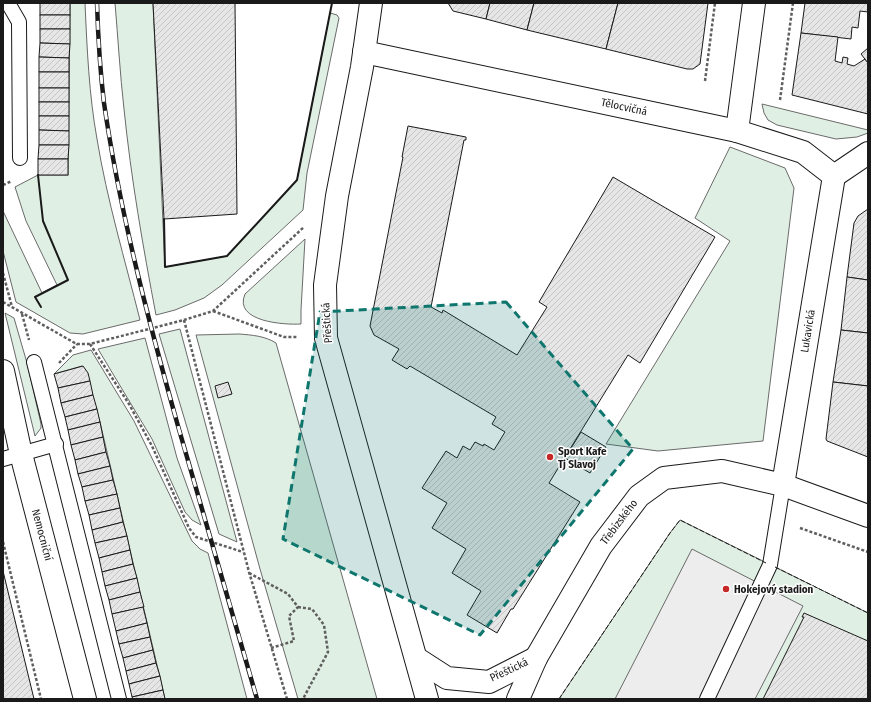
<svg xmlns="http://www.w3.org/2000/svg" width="871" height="702" font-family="'Fira Sans Condensed',sans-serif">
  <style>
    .green { fill: #e0efe3; stroke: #6a6a6a }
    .parking { fill: #ededed; stroke: #6a6a6a }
    .building { fill: url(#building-hatch); stroke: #1a1a1a }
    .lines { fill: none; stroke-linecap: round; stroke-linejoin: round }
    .lane-casing { stroke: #1a1a1a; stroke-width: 16 }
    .street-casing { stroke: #1a1a1a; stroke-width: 24 }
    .path { stroke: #5f5f5f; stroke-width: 2.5; stroke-dasharray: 3 2; stroke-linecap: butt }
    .lane { stroke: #fff; stroke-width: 14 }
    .street { stroke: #fff; stroke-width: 22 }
    .rail-casing { stroke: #1a1a1a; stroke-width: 4.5 }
    .rail { stroke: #fff; stroke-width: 3; stroke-dasharray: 9; stroke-linecap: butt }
    .fence { stroke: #1a1a1a; stroke-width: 1; stroke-dasharray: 5 2; stroke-linecap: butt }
    .wall { stroke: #1a1a1a; stroke-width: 2 }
    .marked { fill: #0f766e; fill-opacity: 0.2; stroke: #0f766e; stroke-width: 3; stroke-dasharray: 8 5; stroke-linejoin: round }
    .poi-dot { fill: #c62828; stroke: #fff; stroke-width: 1.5 }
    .labels { text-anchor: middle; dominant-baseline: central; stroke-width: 3; stroke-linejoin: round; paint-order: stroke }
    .street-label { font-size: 11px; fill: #1a1a1a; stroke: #fff }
    .poi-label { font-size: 11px; font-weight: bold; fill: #1a1a1a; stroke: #fff; text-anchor: start }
  </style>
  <defs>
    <pattern id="building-hatch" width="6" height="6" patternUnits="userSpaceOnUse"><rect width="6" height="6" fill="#e6e6e6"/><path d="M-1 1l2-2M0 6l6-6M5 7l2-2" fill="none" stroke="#c5c5c5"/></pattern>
  </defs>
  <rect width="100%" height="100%" fill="#fff"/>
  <g class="green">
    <path d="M70,3H85C87,48 89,95 97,139C107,200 125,260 140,320L83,334L70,333L16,302L3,251V211L42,293L57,285L26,221L15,187L38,175H68Z"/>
    <path d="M115,3H153L165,267L227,256L297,180L330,13L337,15L339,18L307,173L303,210L222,285L204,298L175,310L156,315C143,247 131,178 124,109C120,74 118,38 115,3Z"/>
    <path d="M762,104L868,130V133L857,137L836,139L777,125L768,120L764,113Z"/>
    <path d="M730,147L785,168L794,188L763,441L658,451L606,444L730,241L695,218Z"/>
    <path d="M305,239L301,310V324C285,325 233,322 245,294Z"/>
    <path d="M5,313L14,318L27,363L41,424V428L35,436Z"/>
    <path d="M180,329L237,542L219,534L159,334Z"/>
    <path d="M239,334C252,335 265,336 276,343L377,699H298L260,569L196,335Z"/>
    <path d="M145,338L177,458L201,525L192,520L185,512L152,439L98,349Z"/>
    <path d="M91,350L134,421L192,541L200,549L208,553L247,699H165L100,422L82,366L54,374L73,355Z"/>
    <path d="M680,520L868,613V699H559L670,533Z"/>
  </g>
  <path class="parking" d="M692,549L803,606L755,699H615Z"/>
  <g class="building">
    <rect x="40" y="3" width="30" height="12"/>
    <path d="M153,3H235L237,214L164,219Z"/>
    <path d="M448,3H490L486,19L453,11Z"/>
    <path d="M490,3H534L527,30L486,19Z"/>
    <path d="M534,3H618L606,49L527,30Z"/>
    <path d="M618,3H708L700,64L693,69H687L606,49Z"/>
    <path d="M805,3H868V12L860,11L858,28L852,27L851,39L801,33Z"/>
    <rect x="40" y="15" width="30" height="14"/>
    <path d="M40,29H70V44L40,43Z"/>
    <path d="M801,33L838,37L835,61L842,63L843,57L848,58L847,64L854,66L865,59L868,63V114L792,95Z"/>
    <path d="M40,43L70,44L69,58L39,57Z"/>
    <path d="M868,48V63L861,54Z"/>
    <path d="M39,57L69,58V72H39Z"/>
    <rect x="39" y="72" width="30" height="16"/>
    <rect x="39" y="88" width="30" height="14"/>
    <rect x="39" y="102" width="30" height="14"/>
    <path d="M39,116H69V131L39,130Z"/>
    <path d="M408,126L466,137V140H464L431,307L442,313L443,310L517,355L547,307L539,302L613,177L715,237L640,363L628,355L549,483L580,502L513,609H511L497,633L467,615L481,591L452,573L466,549L432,528L447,503L422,488L446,451L457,458L463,446L470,450L475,442L483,446L484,444L494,450L505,432L492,424L496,417L410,366L407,369L392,360L399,349L374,335L370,326L403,157H402Z"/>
    <path d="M39,130L69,131V145H39Z"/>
    <path d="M39,145H69L68,159H38Z"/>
    <rect x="38" y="159" width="30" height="16"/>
    <path d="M868,209V280L847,277L854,223L858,216Z"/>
    <path d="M847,277L868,280V333L841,330Z"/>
    <path d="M841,330L868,333V386L833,382Z"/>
    <path d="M83,366L88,373L90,381L58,388L54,374Z"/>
    <path d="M90,381L93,395L61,403L58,388Z"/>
    <path d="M228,382L232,394L218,398L215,386Z"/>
    <path d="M833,382L868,386V457L827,441L826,439Z"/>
    <path d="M93,395L97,409L65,417L61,403Z"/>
    <path d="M97,409L100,422L68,430L65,417Z"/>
    <path d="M100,422L103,437L71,445L68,430Z"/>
    <path d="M581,432L606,447L590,473L565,458Z"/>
    <path d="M103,437L106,452L75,460L71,445Z"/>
    <path d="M106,452L110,466L78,474L75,460Z"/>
    <path d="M110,466L113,480L82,487L78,474Z"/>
    <path d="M113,480L117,494L85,501L82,487Z"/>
    <path d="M117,494L120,508L89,515L85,501Z"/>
    <path d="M120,508L123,522L92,530L89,515Z"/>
    <path d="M123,522L127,536L95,543L92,530Z"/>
    <path d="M127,536L130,550L99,558L95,543Z"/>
    <path d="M130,550L133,564L102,572L99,558Z"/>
    <path d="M133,564L137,578L105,586L102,572Z"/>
    <path d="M3,571L34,699H3Z"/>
    <path d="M137,578L140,592L109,600L105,586Z"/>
    <path d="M140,592L144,607L112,614L109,600Z"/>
    <path d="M143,607L147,623L116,631L112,614Z"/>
    <path d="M804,613L868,641V699H763L804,617H802Z"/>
    <path d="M147,623L150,637L119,644L116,631Z"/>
    <path d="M150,637L153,650L123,658L119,644Z"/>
    <path d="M153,650L156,663L126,671L123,658Z"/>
    <path d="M156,663L160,676L129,684L126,671Z"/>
    <path d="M160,676L163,690L132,697L129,684Z"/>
    <path d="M163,690L165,699H133L132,697Z"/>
  </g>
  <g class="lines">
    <g class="lane-casing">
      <g id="lane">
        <path d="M8,3L19,22L20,158"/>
        <path d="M34,362L119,699"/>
        <path d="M3,459L56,444"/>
        <path d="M707,699L770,565L783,485"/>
      </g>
    </g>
    <g class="street-casing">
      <g id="street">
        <path d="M371,3L362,67L337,196L325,285L326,338L427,699"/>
        <path d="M364,52L737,131L803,152L834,176"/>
        <path d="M737,131L754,3"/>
        <path d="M834,176L868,153"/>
        <path d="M3,371L21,454L85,699"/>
        <path d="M783,485L834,176"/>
        <path d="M416,658L447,678L489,682L536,658"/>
        <path d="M518,699L536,658L601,546L639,496L664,478L722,471L783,485L868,516"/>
      </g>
    </g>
    <g class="path">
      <path d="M705,81L715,3"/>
      <path d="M780,100L793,3"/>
      <path d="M3,185L12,181"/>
      <path d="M3,273L12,307"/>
      <path d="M3,302L73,342L77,344H90L184,320L213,311L304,227"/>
      <path d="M213,311L284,337H298"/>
      <path d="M22,314L29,340"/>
      <path d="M184,320L249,572L287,699"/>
      <path d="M90,344L129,404L152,446L189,528L196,537L243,552"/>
      <path d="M59,363L77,344"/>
      <path d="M800,528L868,552"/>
      <path d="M3,542L41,699"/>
      <path d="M249,573L288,594L298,607L289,616L294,641L271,648"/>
      <path d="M298,607L312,609L324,625L328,652L303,699"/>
    </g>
    <use href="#lane" class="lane"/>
    <use href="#street" class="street"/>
    <g class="rail-casing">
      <path id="rail" d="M97,3C98,36 100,70 104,103C120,213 148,319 178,426C204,517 231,608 257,699"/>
    </g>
    <use href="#rail" class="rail"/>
    <g class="fence">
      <path d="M775,567L868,613"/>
      <path d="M559,699L670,533L680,520L766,563"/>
    </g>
    <g class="wall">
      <path d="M38,175L43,221L68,280L35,297L41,307"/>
      <path d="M164,219L165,267L227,256L297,180L332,3"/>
    </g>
  </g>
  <path class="marked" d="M506,302L633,449L480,635L283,539L320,312Z"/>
  <g class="poi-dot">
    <circle cx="550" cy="457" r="4"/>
    <circle cx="726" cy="589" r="4"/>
  </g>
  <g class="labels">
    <g class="street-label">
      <text transform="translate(624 107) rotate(12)">Tělocvičná</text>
      <text transform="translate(327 323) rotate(-94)">Přeštická</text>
      <text transform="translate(808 331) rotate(-81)">Lukavická</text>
      <text transform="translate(619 522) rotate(-53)">Třebízského</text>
      <text transform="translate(42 535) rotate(75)">Nemocniční</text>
      <text transform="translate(509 670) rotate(-25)">Přeštická</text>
    </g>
    <g class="poi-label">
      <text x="558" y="451">Sport Kafe<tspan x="558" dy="13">Tj Slavoj</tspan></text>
      <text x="734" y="589">Hokejový stadion</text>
    </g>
  </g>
  <rect width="871" height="702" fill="none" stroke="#1a1a1a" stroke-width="8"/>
</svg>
